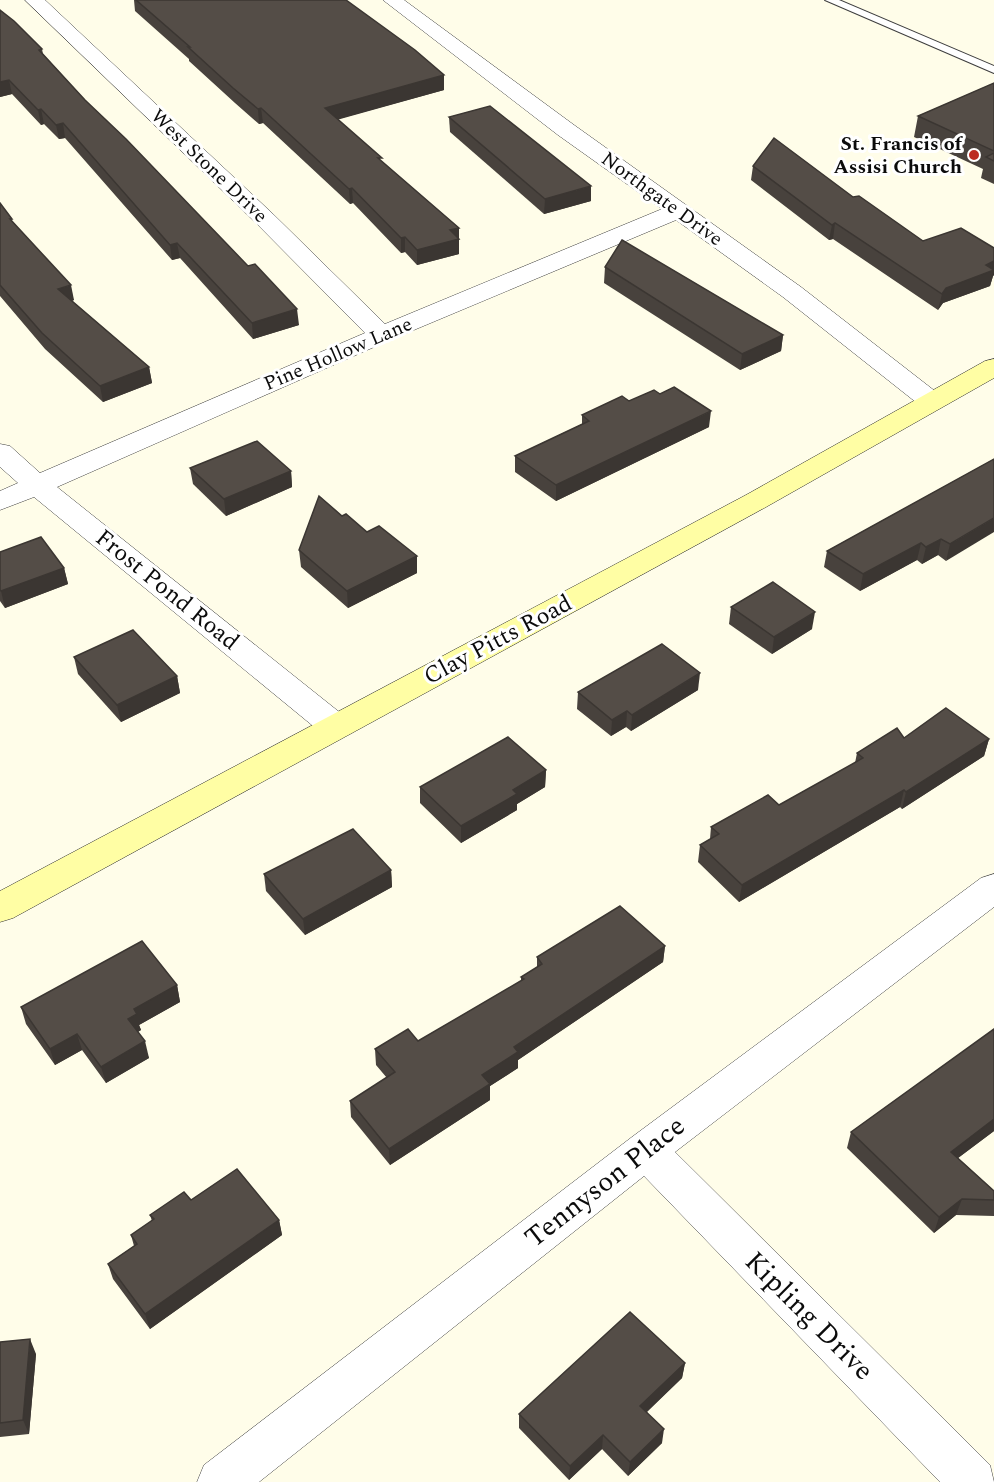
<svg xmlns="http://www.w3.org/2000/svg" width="994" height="1482" font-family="Spectral,serif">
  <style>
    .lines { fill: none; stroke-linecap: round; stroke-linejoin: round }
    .lane-casing { stroke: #3e3e3e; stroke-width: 2 }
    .street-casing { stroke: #3e3e3e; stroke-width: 1 }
    .secondary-casing { stroke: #2d2d2d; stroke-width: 1 }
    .lane { fill: #fff; fill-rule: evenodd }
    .street { fill: #fff; fill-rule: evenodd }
    .secondary { fill: #fffea4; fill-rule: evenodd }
    .wall { fill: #48423d }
    .shaded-wall { fill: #3b3632 }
    .building { fill: #544d47; stroke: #3b3632; stroke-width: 1.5 }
    .poi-dot { fill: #bc2b22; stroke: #fff; stroke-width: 2 }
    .labels { text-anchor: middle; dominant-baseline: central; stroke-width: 6; stroke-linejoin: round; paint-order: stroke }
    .far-poi-label { font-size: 20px; font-weight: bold; fill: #0b0b0b; stroke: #fff; text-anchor: end }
    .far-street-label { font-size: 20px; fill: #0b0b0b; stroke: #fff }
    .street-label { font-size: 24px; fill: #0b0b0b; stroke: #fff }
    .near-street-label { font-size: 28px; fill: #0b0b0b; stroke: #fff }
  </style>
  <rect width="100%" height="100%" fill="#fffde9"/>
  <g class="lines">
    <g class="lane-casing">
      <path id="lane" d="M825,0H839L994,66V73Z"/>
    </g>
    <g class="street-casing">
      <g id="street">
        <path d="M25,0H45L273,214L385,324L662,209L558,135L383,0H404L574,125L801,287L940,395L944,401L940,407L931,409L922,407L783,297L676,220L390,340L57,487L348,719L352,727L348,735L336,738L324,735L34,497L0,510V491L18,483L0,467V444L10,446L40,473L365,333L257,224Z"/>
        <path d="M994,874V907L675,1152L990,1465L994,1482H940L644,1176L259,1482H197L204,1465L632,1137L981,878Z"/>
      </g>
    </g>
    <g class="secondary-casing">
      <path id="secondary" d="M994,359V378L766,507L13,918L0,922V891L746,495L985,361Z"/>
    </g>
    <use href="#lane" class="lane"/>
    <use href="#street" class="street"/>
    <use href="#secondary" class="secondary"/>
  </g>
  <g class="wall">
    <path d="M134,0H346L444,75V90L338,119L382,162L459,228V254L417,265L405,252L401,253L353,203L350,204L263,123L259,124L235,103L189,61V59L135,11Z"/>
    <path d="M0,10L42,49L43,54L85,100L299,325L253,339L180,258L172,260L65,138L59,139L44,124L41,125L12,94L0,97Z"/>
    <path d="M994,83V184L981,178L983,169L914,137L918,116Z"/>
    <path d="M449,117L591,201L544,214L450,132Z"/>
    <path d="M753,166L853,197L923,241L994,248V275L993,276L990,286L943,303L938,310L833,239L829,240L751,180Z"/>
    <path d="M0,203L13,222L74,300L72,301L149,367L152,383L103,402L45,349L0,296Z"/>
    <path d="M605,267L783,335L781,351L740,370L604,283Z"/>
    <path d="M629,401L709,427L556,501L515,472V456L582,424V415Z"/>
    <path d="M994,459L946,561L938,555L922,564L917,560L860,591L824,567L827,551Z"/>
    <path d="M190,468L291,471L292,487L226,516L193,484Z"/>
    <path d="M342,516L367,532L417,556V573L348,608L301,567L299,550Z"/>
    <path d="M0,552L64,568L68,584L5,608L0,601Z"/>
    <path d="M731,607L812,629L772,654L729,624Z"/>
    <path d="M74,657L177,676L180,693L121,722L78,674Z"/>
    <path d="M698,690L631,731L626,727L611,736L577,709L578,692Z"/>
    <path d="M904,738L989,739L984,756L902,809L900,807L739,902L698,862L700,845L710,839L711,827L779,805L855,763L857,753Z"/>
    <path d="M546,770L545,787L517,804V810L461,843L420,803V787Z"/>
    <path d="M391,870L392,887L305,935L266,891L264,874Z"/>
    <path d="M665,946L663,962L518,1060V1068L490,1086V1100L390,1165L351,1117L350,1101L387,1078L376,1065L375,1049L418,1041L521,981V977L537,968V957Z"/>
    <path d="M177,985L180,1002L139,1025L141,1030L138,1032L149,1058L106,1083L82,1050L55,1065L26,1024L21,1007Z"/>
    <path d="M994,1029V1131L958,1158L994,1191V1216L956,1215L934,1233L847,1148L851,1132Z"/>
    <path d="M191,1200L279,1220L282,1235L150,1329L113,1279L108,1264L134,1246L131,1235L152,1221L150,1215Z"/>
    <path d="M0,1342L36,1354L29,1434L0,1437Z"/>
    <path d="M685,1363L682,1378L647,1412L662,1443L628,1476L602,1449L569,1480L519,1428V1414Z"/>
  </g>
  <g class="shaded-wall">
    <path d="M444,75V90L326,123L325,108Z"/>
    <path d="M9,80L12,94L0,97V82Z"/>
    <path d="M261,108L263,123L259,124L258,109Z"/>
    <path d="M41,109L44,124L41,125L38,110Z"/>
    <path d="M63,123L65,138L59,139L56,125Z"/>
    <path d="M591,186V201L544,214L545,199Z"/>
    <path d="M352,188L353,203L350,204L349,189Z"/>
    <path d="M835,223L833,239L829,240L832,225Z"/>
    <path d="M459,228V254L417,265V250L450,230Z"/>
    <path d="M405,237V252L401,253V238Z"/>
    <path d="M177,243L180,258L172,260L170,245Z"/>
    <path d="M994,261V275L993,276L990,286L943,303L938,310L942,294L946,288Z"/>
    <path d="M71,285L74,300L61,304L58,289Z"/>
    <path d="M297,309L299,325L253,339L252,323Z"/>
    <path d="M783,335L781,351L740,370L742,354Z"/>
    <path d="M149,367L152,383L103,402L100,386Z"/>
    <path d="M711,411L709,427L556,501V485Z"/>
    <path d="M291,471L292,487L226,516L224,499Z"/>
    <path d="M994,518V532L946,561L950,544Z"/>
    <path d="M941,539L938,555L922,564L926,547Z"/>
    <path d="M921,543L917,560L860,591L863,574Z"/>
    <path d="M417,556V573L348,608L347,591Z"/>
    <path d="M64,568L68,584L5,608L1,591Z"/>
    <path d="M815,612L812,629L772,654L774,637Z"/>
    <path d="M700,673L698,690L631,731L632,715Z"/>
    <path d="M177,676L180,693L121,722L117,705Z"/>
    <path d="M627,711L626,727L611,736L612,720Z"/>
    <path d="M989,739L984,756L902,809L906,792Z"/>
    <path d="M546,770L545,787L517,804V810L461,843V826L513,790Z"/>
    <path d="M904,790L900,807L739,902L742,885Z"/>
    <path d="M391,870L392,887L305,935L303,919Z"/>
    <path d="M665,946L663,962L518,1060V1068L490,1086V1100L390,1165L389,1149L482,1075L514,1047Z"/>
    <path d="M177,985L180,1002L139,1025L141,1030L132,1035L128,1019L134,1009Z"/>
    <path d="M77,1034L82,1050L55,1065L50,1049Z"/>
    <path d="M145,1041L149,1058L106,1083L101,1067Z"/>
    <path d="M994,1119V1131L946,1167L951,1152Z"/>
    <path d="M962,1199L956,1215L934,1233L939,1217Z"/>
    <path d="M279,1220L282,1235L150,1329L145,1314Z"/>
    <path d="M30,1339L36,1354L29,1434L23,1420Z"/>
    <path d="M685,1363L682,1378L638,1420L640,1406Z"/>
    <path d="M664,1429L662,1443L628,1476L630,1462Z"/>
    <path d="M603,1435L602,1449L569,1480L570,1466Z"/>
  </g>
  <g class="building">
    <path d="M136,0H346L415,50L444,75L325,108L382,158H378L459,228L450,230L459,239L417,250L405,237L401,238L352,188L349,189L261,108L258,109L233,88L188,47H190Z"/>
    <path d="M0,10L14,21L42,49L39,50L85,100L126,139L248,266L255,264L297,309L252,323L177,243L170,245L63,123L56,125L41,109L38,110L9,80L0,82Z"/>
    <path d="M994,83V151L918,116Z"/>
    <path d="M490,106L591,186L545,199L449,117Z"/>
    <path d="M774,138L853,197L859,196L923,241L961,228L994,248V261L986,265L994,270L946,288L942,294L835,223L832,225L753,166Z"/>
    <path d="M994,153V161L986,157Z"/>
    <path d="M0,203L12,219H10L71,285L58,289L149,367L100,386L42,333L0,285Z"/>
    <path d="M622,240L783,335L742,354L605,267Z"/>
    <path d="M674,387L711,411L556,485L515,456L589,421L582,415L622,396L629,401L654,390L660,394Z"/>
    <path d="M257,441L291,471L224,499L190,468Z"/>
    <path d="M994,459V518L950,544L941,539L926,547L921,543L863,574L827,551Z"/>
    <path d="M319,496L342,516L346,514L367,532L379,526L417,556L347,591L299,550Z"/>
    <path d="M41,537L64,568L1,591L0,590V552Z"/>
    <path d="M773,582L815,612L774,637L731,607Z"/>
    <path d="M133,630L177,676L117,705L74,657Z"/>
    <path d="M662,644L700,673L632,715L627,711L612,720L578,692Z"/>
    <path d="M946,708L989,739L906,792L904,790L742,885L700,845L719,834L711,827L768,795L779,805L863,758L857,753L897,728L904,738Z"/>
    <path d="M508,737L546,770L513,790L517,794L461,826L420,787Z"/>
    <path d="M353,829L391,870L303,919L264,874Z"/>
    <path d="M620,906L665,946L514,1047L518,1052L482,1075L490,1084L389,1149L350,1101L395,1072L375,1049L408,1029L418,1041L524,979L521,977L542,964L537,957Z"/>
    <path d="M142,941L177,985L134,1009L137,1014L128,1019L145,1041L101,1067L77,1034L50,1049L21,1007Z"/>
    <path d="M994,1029V1119L951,1152L994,1191V1200L962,1199L939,1217L851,1132Z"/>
    <path d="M237,1169L279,1220L145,1314L108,1264L137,1244L131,1235L154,1219L150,1215L184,1192L191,1200Z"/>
    <path d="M630,1312L685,1363L640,1406L664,1429L630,1462L603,1435L570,1466L519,1414Z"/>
    <path d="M30,1339L23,1420L0,1423V1342Z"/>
  </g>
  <circle class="poi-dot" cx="974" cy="155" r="6"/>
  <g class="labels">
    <g class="far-poi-label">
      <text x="962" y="144">St. Francis of<tspan x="962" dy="23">Assisi Church</tspan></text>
    </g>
    <g class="far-street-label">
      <text transform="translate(209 166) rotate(44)">West Stone Drive</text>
      <text transform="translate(662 199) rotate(36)">Northgate Drive</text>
      <text transform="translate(338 354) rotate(-23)">Pine Hollow Lane</text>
    </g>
    <g class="street-label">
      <text transform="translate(167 590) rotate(39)">Frost Pond Road</text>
      <text transform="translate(498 640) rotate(-28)">Clay Pitts Road</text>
    </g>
    <g class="near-street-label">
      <text transform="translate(605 1182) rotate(-38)">Tennyson Place</text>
      <text transform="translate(809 1316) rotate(45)">Kipling Drive</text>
    </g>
  </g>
</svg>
